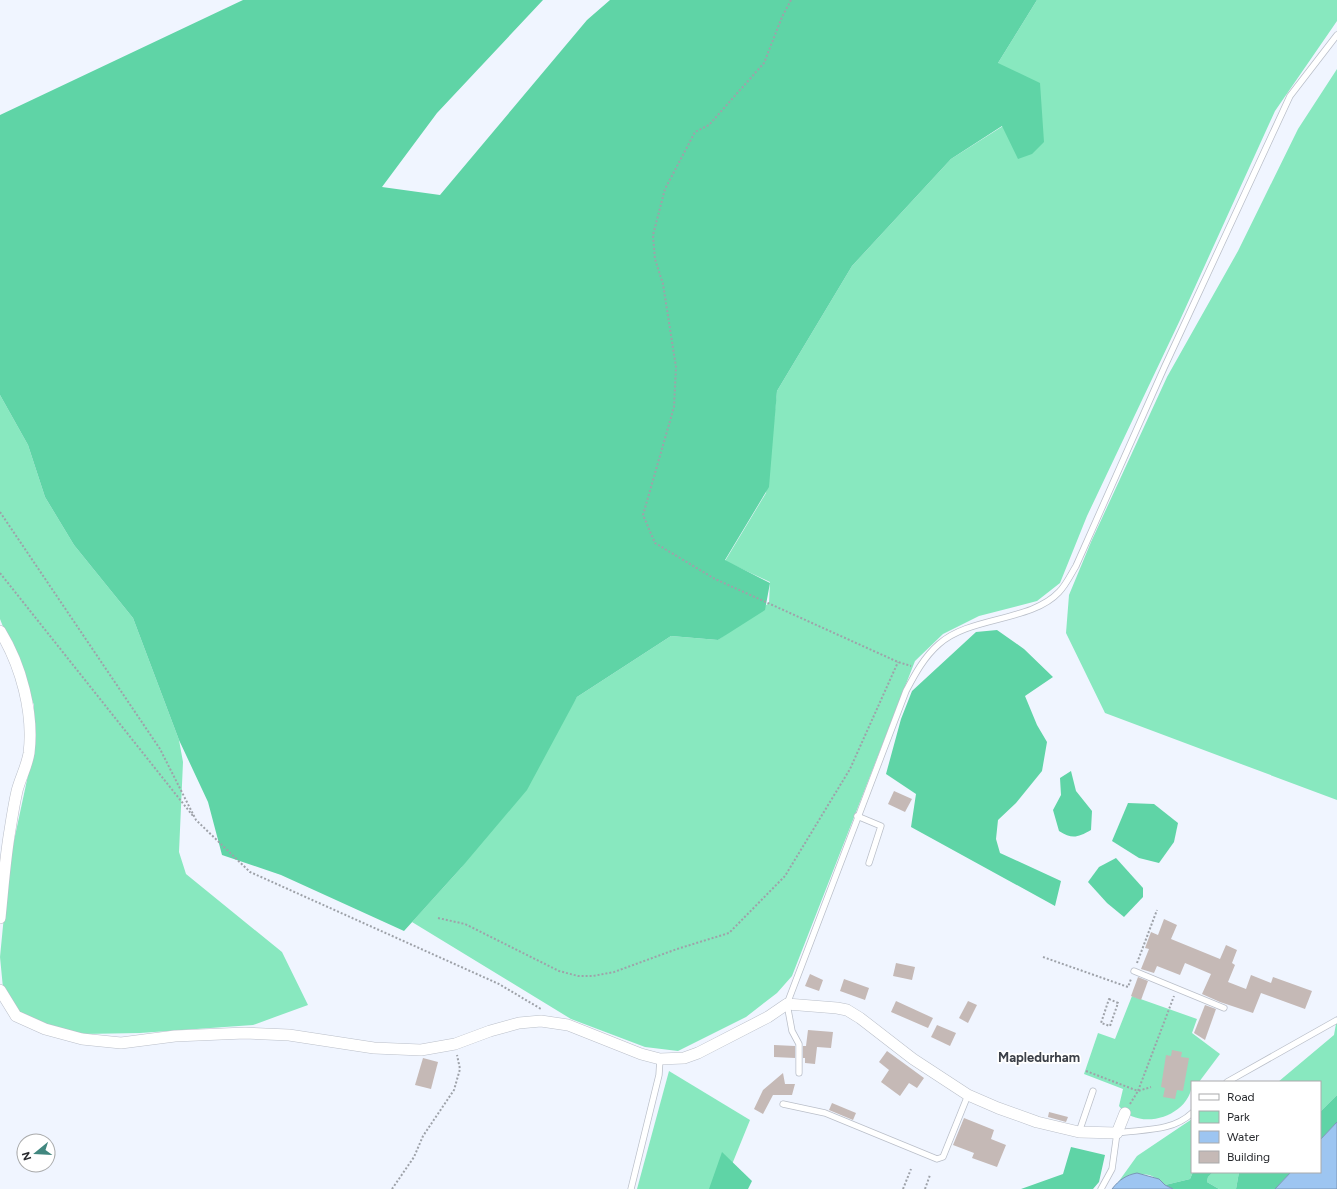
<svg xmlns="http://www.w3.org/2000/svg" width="1337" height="1189" font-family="Figtree,sans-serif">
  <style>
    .green { fill: #88e8bf }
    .forest { fill: #5fd4a6 }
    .water { fill: #9dc5f1; stroke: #7a96b6 }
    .building { fill: #c5b9b6 }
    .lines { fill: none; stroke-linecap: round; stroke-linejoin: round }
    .lane-casing { stroke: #babfc9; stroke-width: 7 }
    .street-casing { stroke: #babfc9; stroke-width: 12 }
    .path { stroke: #9ea2a9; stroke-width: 2; stroke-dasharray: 2 2; stroke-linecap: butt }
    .lane { stroke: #fff; stroke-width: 5.5 }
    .street { stroke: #fff; stroke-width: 11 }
    .labels { text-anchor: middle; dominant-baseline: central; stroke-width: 3.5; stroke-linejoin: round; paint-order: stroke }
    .quarter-label { font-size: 13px; font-weight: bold; fill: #3d4149; stroke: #fff }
  </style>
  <rect width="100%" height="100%" fill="#f0f5ff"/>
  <g class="green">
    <path d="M1037,0H1337V21L1275,111L1180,320L1087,516L1060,583L1037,601L979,616L943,634L915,661L792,976L777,993L746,1017L678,1051L645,1047L571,1019L412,922L461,868L577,697L671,636L718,640L769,603L770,582L725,561L766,493L777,391L852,266L951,159L1003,126L998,63Z"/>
    <path d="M1337,69V800L1105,713L1066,633L1069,595L1091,542L1167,377L1238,251L1298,129Z"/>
    <path d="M0,395L28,445L45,497L74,545L133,618L179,740L183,762L179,852L186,874L282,952L308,1005L253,1025L140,1033L83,1034L35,1023L16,1009L3,988L0,957L9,864L33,752L34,705L0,619Z"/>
    <path d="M1132,996L1197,1019L1192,1033L1220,1054L1199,1082H1192C1192,1116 1139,1133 1119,1106L1123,1089L1084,1074L1098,1033L1115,1039Z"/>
    <path d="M1337,1018V1095L1320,1112V1082H1278L1334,1035Z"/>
    <path d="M669,1071L750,1120L722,1189H637Z"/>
    <path d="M1192,1119L1193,1172L1190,1179L1165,1185C1149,1170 1137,1173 1119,1181L1137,1156Z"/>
    <path d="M1213,1172H1239L1236,1189H1219L1207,1182L1208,1177Z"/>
  </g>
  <g class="forest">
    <path d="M243,0H543L437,113L382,187L440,195L587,20L610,0H1037L998,63L1040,83L1044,142L1032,154L1018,159L1002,126L951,159L852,266L777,391L769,487L725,560L770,583L765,610L718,640L671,636L577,697L527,790L461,868L404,931L281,875L222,855L208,802L179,740L133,618L74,545L45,497L28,445L0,395V115Z"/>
    <path d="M997,630L1024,649L1053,677L1025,696L1037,725L1047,742L1042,771L1016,803L998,820L996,839L1000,853L1061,881L1055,906L911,827L916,794L886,774L901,719L912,691L976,632Z"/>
    <path d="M1071,771L1076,791L1092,811L1091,830C1077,838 1072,839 1059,831L1053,810L1061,795L1060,778Z"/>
    <path d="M1128,803L1154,804L1178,823L1174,842L1159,863L1139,858L1112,841Z"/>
    <path d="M1116,858L1143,888V897L1124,917L1107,903L1088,882L1099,867Z"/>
    <path d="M1337,1095V1122L1320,1140V1112Z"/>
    <path d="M1071,1147L1105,1155L1099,1182L1093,1189H1021L1063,1174Z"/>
    <path d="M722,1152L752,1181L748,1189H709Z"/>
    <path d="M1193,1172H1213L1208,1177L1207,1182L1219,1189H1173L1165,1185L1190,1179Z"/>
    <path d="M1239,1172H1291L1275,1189H1236Z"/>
  </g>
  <g class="water">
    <path d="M1337,1122V1189H1275L1291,1172H1320V1140Z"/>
    <path d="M1137,1173L1159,1179L1165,1185L1173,1189H1112C1119,1180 1126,1175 1137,1173Z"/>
  </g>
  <g class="building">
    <path d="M894,791L912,799L905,812L888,804Z"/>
    <path d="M1164,919L1177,925L1171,939L1220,959L1226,945L1237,950L1232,963L1235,965L1228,982L1246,989L1251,975L1271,983L1273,977L1312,991L1305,1009L1261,993L1253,1013L1220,1002L1202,994L1211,974L1185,963L1180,975L1157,966L1154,973L1141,969L1149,949L1145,948L1151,932L1158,935Z"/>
    <path d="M896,963L915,967L912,980L893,976Z"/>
    <path d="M810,974L823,980L819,991L805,986Z"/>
    <path d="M1138,977L1148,981L1141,1000L1131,996Z"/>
    <path d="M844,979L869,988L865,1000L840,991Z"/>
    <path d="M896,1001L933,1018L928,1028L891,1012Z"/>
    <path d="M968,1001L977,1005L968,1023L959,1018Z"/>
    <path d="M1205,1005L1216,1009L1205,1040L1194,1033Z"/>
    <path d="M937,1025L956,1033L950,1046L931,1037Z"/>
    <path d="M808,1030L833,1032L831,1048L817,1047L815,1064L805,1063V1058H803V1046H806Z"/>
    <path d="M774,1045L795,1046V1058L774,1057Z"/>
    <path d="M1172,1050L1182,1052L1181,1057L1189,1058L1183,1091L1177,1090L1175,1099L1163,1097L1165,1088L1161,1087L1166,1055L1171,1056Z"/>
    <path d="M887,1051L924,1078L917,1088L909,1083L900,1096L881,1082L889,1070L879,1062Z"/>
    <path d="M423,1058L438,1062L431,1089L415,1085Z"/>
    <path d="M783,1073L785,1084H795L792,1095H773L763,1114L754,1109L763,1090Z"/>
    <path d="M832,1103L856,1113L853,1120L829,1110Z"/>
    <path d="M1049,1112L1068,1117L1066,1122L1048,1117Z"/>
    <path d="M964,1118L994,1130L991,1139L1006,1145L997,1167L972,1158L974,1153L953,1145Z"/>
  </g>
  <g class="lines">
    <g class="lane-casing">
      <g id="lane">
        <path d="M857,816L881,826L869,863"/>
        <path d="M1134,971L1224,1008"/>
        <path d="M799,1073V1044L792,1031L787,1004L906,691C915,674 924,657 939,644C970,616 1031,622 1059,592C1066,585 1071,574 1076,566L1164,368L1290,96L1337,35"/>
        <path d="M1227,1082L1337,1020"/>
        <path d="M783,1104L825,1113L937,1159L943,1157L968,1095"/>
        <path d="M1079,1132L1093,1091"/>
        <path d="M631,1189L659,1075L660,1059"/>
        <path d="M1101,1189L1112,1169L1117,1133C1143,1129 1172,1132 1192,1113"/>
      </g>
    </g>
    <g class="street-casing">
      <g id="street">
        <path d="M0,631C21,665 34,713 29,753C27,766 20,779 17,791C14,804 12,817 10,830C5,859 3,889 0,918"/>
        <path d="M0,990L16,1016L45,1029L82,1039L121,1043L175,1036L245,1033L289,1035L374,1048L421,1050L455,1044L490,1031L519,1023L541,1021L568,1025L641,1054L660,1059L684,1058L698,1053L768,1017L787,1004L837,1008L847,1010L860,1018L913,1059L968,1095L998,1108L1037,1122L1079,1132L1117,1133L1125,1113"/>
      </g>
    </g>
    <g class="path">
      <path d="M791,0L782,17L764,63L709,125L695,132L665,189L653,235L655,259L663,284L676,367L674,407L643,515L655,543L715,579L898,662L911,666"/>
      <path d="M0,512L160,749L196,820L250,872L499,984L541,1009"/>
      <path d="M0,573L193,816"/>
      <path d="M438,918L465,924L559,971L578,976H593L614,972L677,949L729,933L785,876L850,769L898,662"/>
      <path d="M1043,957L1128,987L1131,979"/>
      <path d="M1137,963L1157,910"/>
      <path d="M1109,999L1118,1003L1110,1026L1101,1023Z"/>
      <path d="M1086,1071L1138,1091L1174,996"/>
      <path d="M1130,1104L1138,1091L1151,1087"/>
      <path d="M392,1189L414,1157L423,1136L454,1090L460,1069L457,1055"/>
      <path d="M903,1189L911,1169"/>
      <path d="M925,1189L930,1175"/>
    </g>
    <use href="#lane" class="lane"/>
    <use href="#street" class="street"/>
  </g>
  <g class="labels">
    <g class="quarter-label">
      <text x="1039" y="1057">Mapledurham</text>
    </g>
  </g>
  <rect x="1191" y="1081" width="130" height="92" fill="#ffffff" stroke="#a9aaab"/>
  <rect x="1199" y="1094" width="20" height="6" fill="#ffffff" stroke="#a9aaab"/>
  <text x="1227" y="1101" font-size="12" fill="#282a2e">Road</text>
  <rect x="1199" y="1111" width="20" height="12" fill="#88e8bf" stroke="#a9aaab"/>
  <text x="1227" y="1121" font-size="12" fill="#282a2e">Park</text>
  <rect x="1199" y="1131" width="20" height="12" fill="#9dc5f1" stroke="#a9aaab"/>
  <text x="1227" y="1141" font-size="12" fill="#282a2e">Water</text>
  <rect x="1199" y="1151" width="20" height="12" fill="#c5b9b6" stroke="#a9aaab"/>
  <text x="1227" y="1161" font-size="12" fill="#282a2e">Building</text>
  <g transform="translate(36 1153) rotate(252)"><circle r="19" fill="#ffffff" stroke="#a9aaab"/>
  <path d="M0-3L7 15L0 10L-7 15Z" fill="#41877f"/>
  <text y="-6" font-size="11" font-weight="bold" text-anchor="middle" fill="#282a2e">N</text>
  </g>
</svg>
